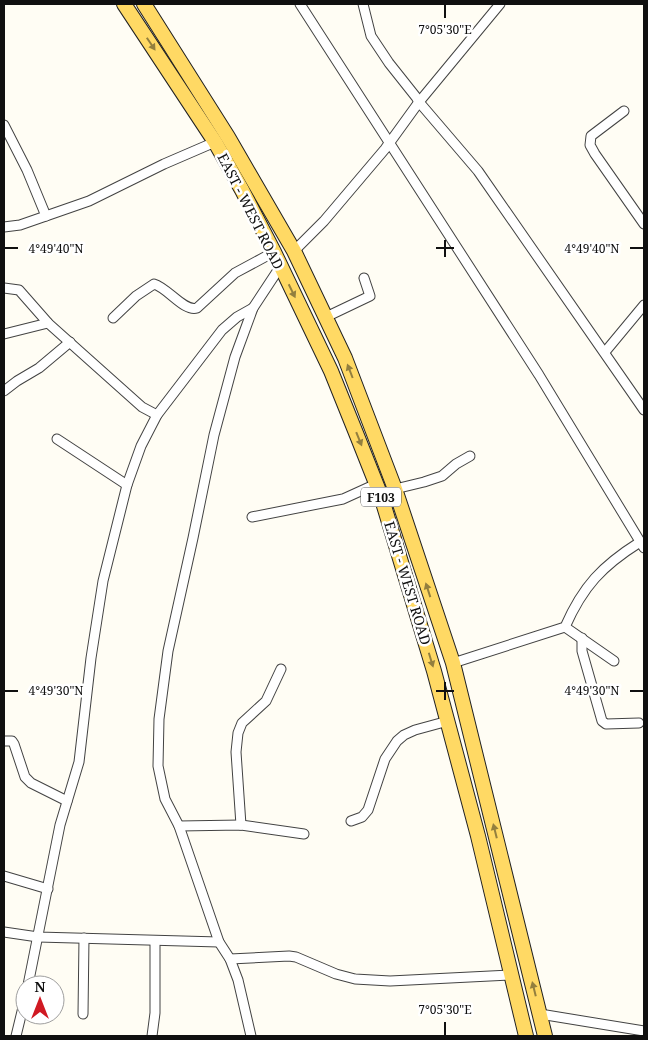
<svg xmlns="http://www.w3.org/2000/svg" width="648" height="1040" font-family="'Noto Serif',serif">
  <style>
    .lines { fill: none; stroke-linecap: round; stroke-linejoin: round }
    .minor-casing { stroke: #434343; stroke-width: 11 }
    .primary-casing { stroke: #212121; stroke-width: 16 }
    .minor { stroke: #fff; stroke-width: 9 }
    .primary { stroke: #ffd964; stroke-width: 14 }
    .oneway { fill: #937f3e }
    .ticks { fill: none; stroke: #101010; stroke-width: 2 }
    .labels { text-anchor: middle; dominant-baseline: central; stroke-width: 5; stroke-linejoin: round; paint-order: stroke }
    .shield { fill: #fff; stroke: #585858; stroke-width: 1 }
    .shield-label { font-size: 12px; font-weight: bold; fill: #101010 }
    .street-label { font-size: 14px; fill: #101010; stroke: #fff }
    .ticks-label { font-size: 12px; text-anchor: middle; fill: #101010; stroke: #fff; stroke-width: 5; stroke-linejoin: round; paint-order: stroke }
  </style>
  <rect width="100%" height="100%" fill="#fffdf4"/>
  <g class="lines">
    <g class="minor-casing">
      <g id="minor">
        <path d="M300,4L539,375L644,548"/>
        <path d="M363,4L371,36L389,63L416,97L419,102L478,171L644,410"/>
        <path d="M624,111L591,136L590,145L595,154L644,224"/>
        <path d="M4,125L27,170L46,216"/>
        <path d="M4,227L20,225L89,201L164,164L215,142"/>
        <path d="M294,251L324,221L385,149L419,102L500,4"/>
        <path d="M4,288L19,290L48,323L142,407L157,415"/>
        <path d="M326,317L370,296L364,278"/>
        <path d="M113,318L136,296L154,284C168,288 184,312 197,308L235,273L274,252"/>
        <path d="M4,334L48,323"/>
        <path d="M605,352L644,305"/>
        <path d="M4,391L17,381L39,368L70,342"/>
        <path d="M57,439L127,485"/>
        <path d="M395,489L424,482L442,476L456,464L470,456"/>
        <path d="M252,517L343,499L376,484"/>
        <path d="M565,627L614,661"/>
        <path d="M582,638V651L602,721L606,724L639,723"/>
        <path d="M453,663L565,627C583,586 602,566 640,542"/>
        <path d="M4,741H12L14,744L25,777L31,783L67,801"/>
        <path d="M351,821L362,817L368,810L385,759L397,741L404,735L415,730L448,721"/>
        <path d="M241,825L236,752L238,733L242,723L266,701L281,669"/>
        <path d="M179,826L241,825L304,834"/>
        <path d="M4,876L48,889"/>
        <path d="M4,932L38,937L219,942"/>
        <path d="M230,959L289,956L296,957L336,974L355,979L390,981L511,975"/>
        <path d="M28,985L60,825L79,762L91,658L103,581L127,485L141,446L157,415L222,330L237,317L253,308"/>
        <path d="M83,1014L84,938"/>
        <path d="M540,1014L644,1031"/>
        <path d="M16,1036L25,999"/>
        <path d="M152,1036L155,1013V941"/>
        <path d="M251,1036L238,980L230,959L219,942L179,826L165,799L158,766L159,719L168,651L193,538L214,435L235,357L253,308L280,267"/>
      </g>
    </g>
    <g class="primary-casing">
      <g id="primary">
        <path d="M124,4L215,142L242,190L274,252L331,371L358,438L381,496L434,671L478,836L526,1036"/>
        <path d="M144,4L228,137L294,251L345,358L395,489L453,663L545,1036"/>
      </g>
    </g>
    <use href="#minor" class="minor"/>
    <use href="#primary" class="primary"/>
  </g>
  <defs><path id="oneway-solid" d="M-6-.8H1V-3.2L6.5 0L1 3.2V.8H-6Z" transform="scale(1.25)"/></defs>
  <g class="oneway">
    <use href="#oneway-solid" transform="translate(151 44) rotate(56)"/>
    <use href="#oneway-solid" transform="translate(292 291) rotate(64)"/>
    <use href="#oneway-solid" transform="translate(350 371) rotate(-111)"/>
    <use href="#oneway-solid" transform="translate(359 439) rotate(68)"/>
    <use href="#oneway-solid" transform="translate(428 590) rotate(-108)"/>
    <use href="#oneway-solid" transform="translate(431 660) rotate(73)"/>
    <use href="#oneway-solid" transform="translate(495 831) rotate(-104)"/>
    <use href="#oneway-solid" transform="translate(534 989) rotate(-104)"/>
  </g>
  <path class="ticks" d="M445,5V18M445,240V257M5,248H18M436,248H454M630,248H643M445,682V700M5,691H18M436,691H454M630,691H643M445,1022V1035"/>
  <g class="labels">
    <rect class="shield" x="361" y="487.5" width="40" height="19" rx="4"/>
    <g class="shield-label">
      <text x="381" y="497">F103</text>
    </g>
    <g class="street-label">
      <text transform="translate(251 211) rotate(63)">EAST - WEST ROAD</text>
      <text transform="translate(408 583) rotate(73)">EAST - WEST ROAD</text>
    </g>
  </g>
  <g class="ticks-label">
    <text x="445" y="34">7°05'30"E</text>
    <text x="56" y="253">4°49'40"N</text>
    <text x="592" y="253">4°49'40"N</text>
    <text x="56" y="695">4°49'30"N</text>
    <text x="592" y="695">4°49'30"N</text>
    <text x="445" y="1014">7°05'30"E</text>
  </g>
  <rect width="648" height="1040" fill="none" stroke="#101010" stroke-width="10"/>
  <g transform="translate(40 1000)"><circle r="24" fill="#ffffff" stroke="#9f9f9f"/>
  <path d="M0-4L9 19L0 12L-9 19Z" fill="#d01922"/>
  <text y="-8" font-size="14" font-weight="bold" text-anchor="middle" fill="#101010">N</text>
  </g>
</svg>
